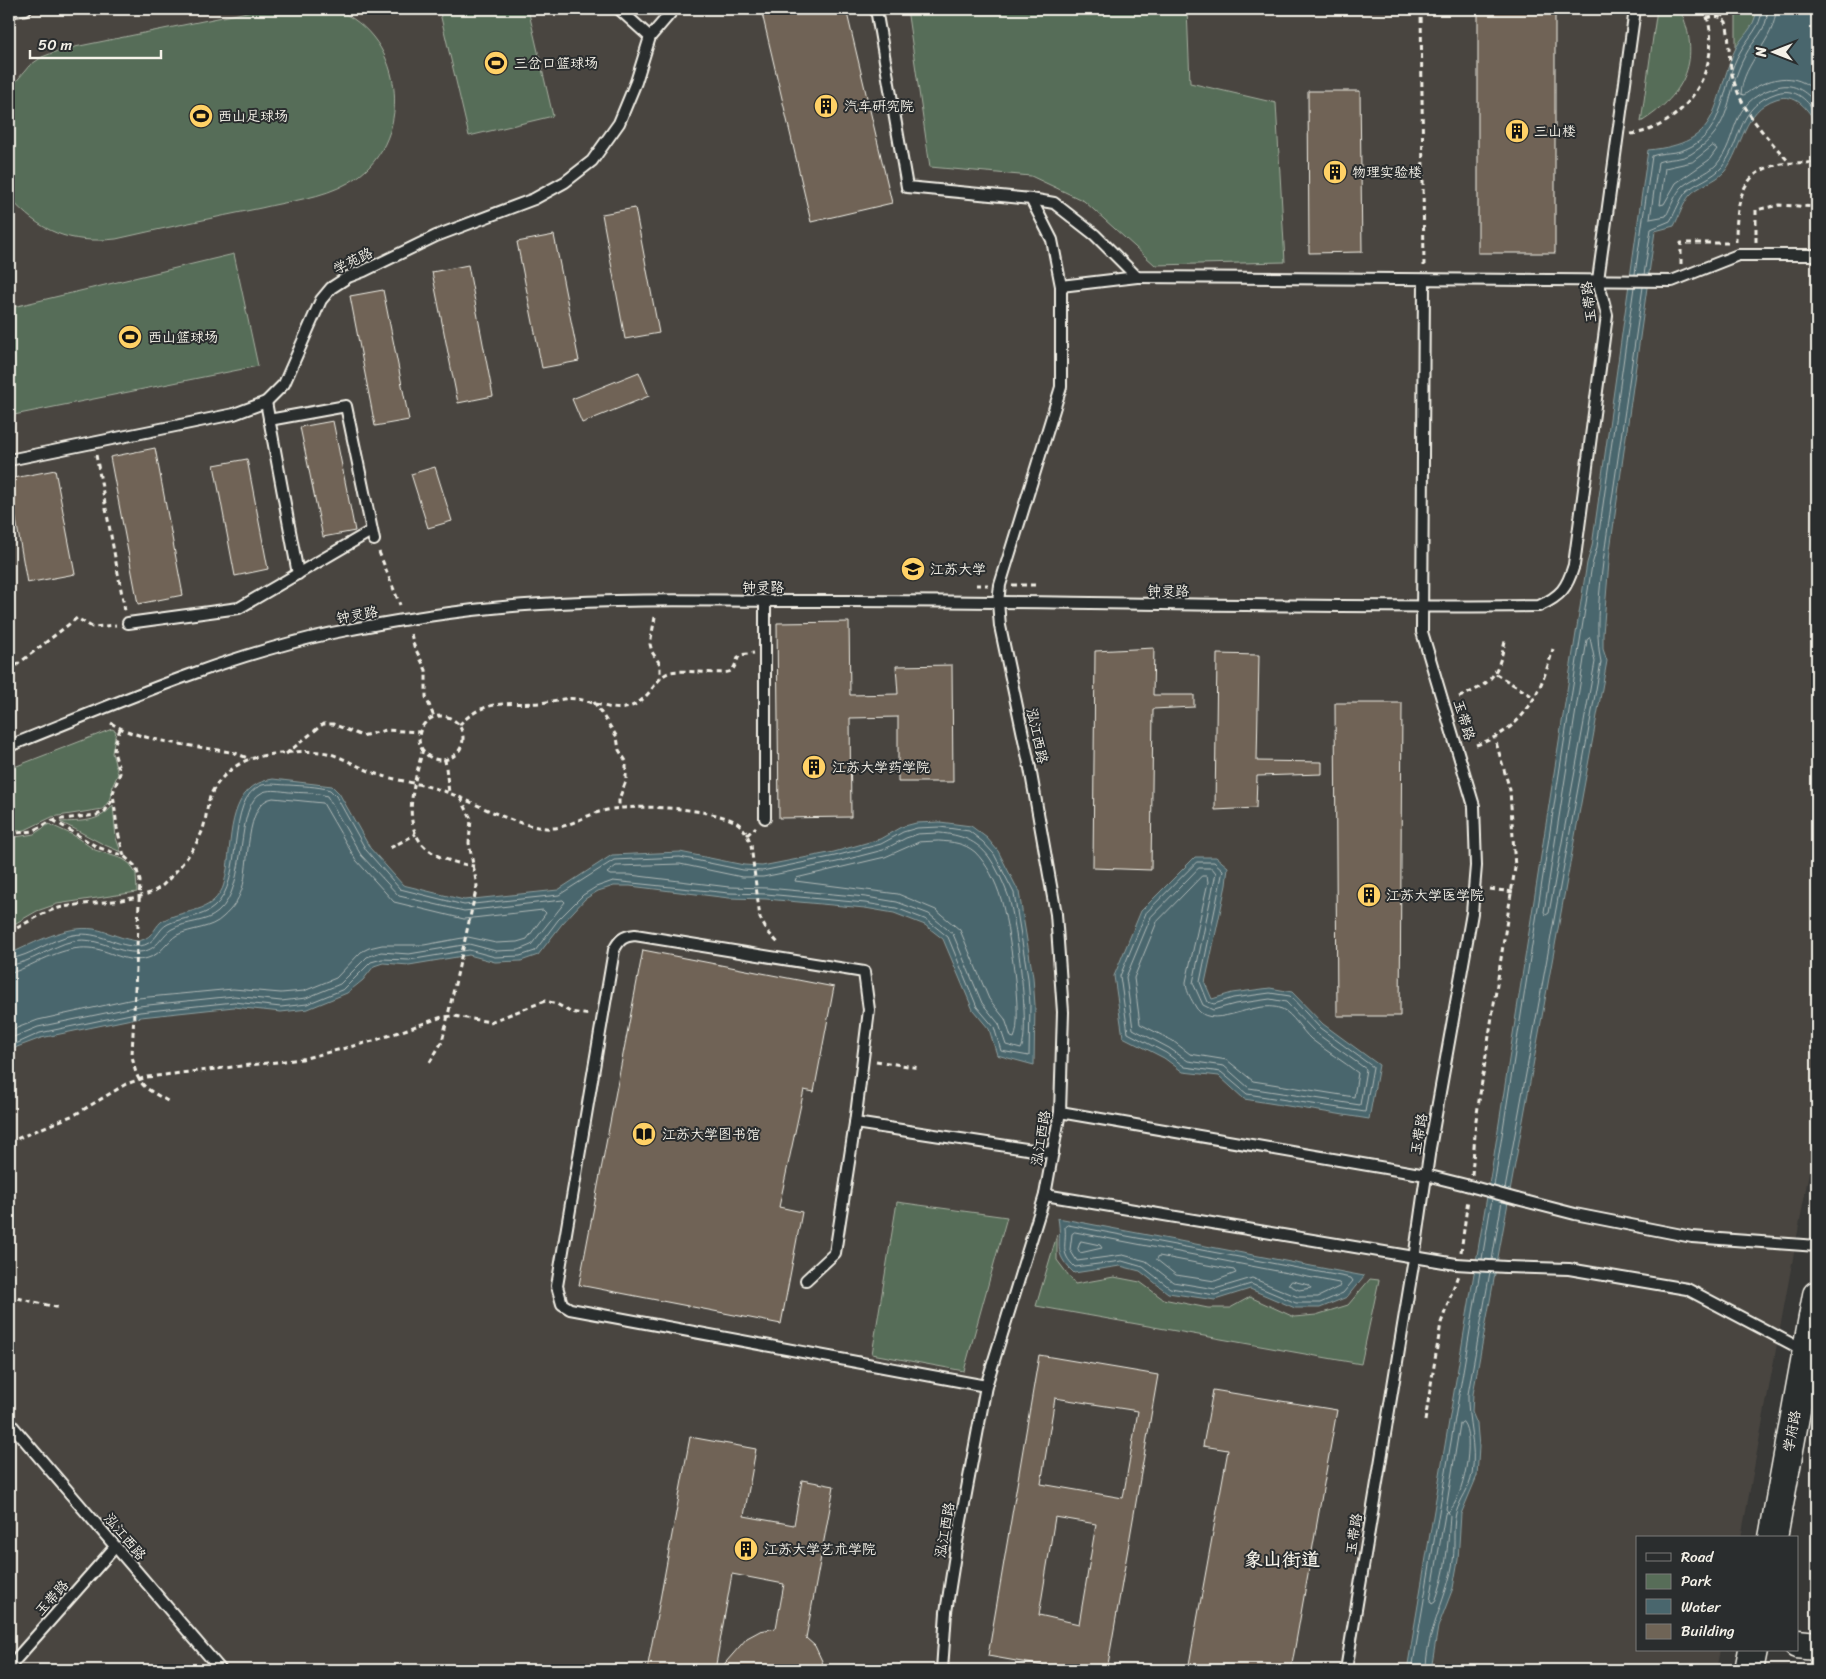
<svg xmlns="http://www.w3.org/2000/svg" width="1826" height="1679" font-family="Sriracha,'LXGW WenKai TC',sans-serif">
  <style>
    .built { fill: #484540 }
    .green { fill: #576d58; stroke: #a6afa0 }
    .water { fill: #49666d; stroke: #8d9e9e }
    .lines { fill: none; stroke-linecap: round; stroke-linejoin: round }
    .shore { stroke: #b0b9b7; stroke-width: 1 }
    .building { fill: #6f6456; stroke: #f4f1e8; fill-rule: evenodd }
    .lane-casing { stroke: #f4f1e8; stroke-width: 14 }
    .secondary-casing { stroke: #f4f1e8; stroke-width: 31 }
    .primary-casing { stroke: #f4f1e8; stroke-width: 31 }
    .path { stroke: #f4f1e8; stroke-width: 3; stroke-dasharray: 5 4; stroke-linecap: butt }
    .lane { stroke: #2a2d2e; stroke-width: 10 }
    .secondary { stroke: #2a2d2e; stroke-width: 28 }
    .primary { stroke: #2a2d2e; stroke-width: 28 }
    .lane-bridge-casing { stroke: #f4f1e8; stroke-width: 14; stroke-linecap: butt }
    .lane-bridge { stroke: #2a2d2e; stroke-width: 10 }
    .labels { text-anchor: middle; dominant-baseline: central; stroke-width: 4; stroke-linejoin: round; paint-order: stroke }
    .poi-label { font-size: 14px; fill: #f4f1e8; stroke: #2a2d2e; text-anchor: start }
    .street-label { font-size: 14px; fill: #f4f1e8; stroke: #2a2d2e }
    .district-label { font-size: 19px; font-weight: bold; fill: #f4f1e8; stroke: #2a2d2e }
  </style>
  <rect width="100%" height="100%" fill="#383836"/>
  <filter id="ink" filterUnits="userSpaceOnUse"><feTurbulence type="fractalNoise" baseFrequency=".02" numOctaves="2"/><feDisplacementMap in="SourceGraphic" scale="10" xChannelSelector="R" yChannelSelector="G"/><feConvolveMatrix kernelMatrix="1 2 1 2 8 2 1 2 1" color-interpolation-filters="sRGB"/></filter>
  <g filter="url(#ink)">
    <path class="built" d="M9,9H1817V1129L1741,1538H1637V1650H1720L1716,1670H9Z"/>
    <g class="green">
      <path d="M262,9C278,9 321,5 334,9C408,36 416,146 348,183C322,198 289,201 261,208C212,218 164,228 116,239C69,244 40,232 9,197V90L29,66L42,57L60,50Z"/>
      <path d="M439,9H528L553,116L469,136Z"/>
      <path d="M907,9H1187L1190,83L1276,103L1285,262L1155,265L1084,201L1031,176L930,167Z"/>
      <path d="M1657,9H1680C1702,59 1686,94 1641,122Z"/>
      <path d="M1736,9H1757C1755,25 1746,37 1736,49Z"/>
      <path d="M234,254L258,366L9,416V308Z"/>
      <path d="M112,729L116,731L112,753L118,774L113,785L111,798L103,809L52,817L25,830L9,832V769Z"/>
      <path d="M113,805L116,838L121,852C99,844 81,831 60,822C80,821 100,823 113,805Z"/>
      <path d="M49,824L73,835L95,850L123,859L130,864L136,874L137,892L57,904L37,911L9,927V838L34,834Z"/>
      <path d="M897,1202L1007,1217L964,1371L872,1354Z"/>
      <path d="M1057,1235V1260L1075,1284L1114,1277L1140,1282L1163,1299L1208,1308H1230L1250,1297L1294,1317L1316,1315L1348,1305L1370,1279L1379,1280L1361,1364L1036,1306Z"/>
    </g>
    <g class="water">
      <path d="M1757,9H1817V124C1807,109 1796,92 1776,99C1743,110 1743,147 1725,171C1716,182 1699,185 1690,195C1683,203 1679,217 1674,226L1655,231L1610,550L1603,634V649L1607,661L1473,1394L1472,1412L1477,1424L1479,1447L1477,1476L1461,1514L1458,1560L1453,1588L1438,1627L1431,1670H1407L1494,1155L1587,563L1592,546L1648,150C1722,143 1711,107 1734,52C1741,35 1754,31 1757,9Z"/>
      <path d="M273,779L332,786L339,793L370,848L403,885L464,900L558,890L612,855L680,852L744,865L762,866L834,852L880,839L901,827L916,823L940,822L971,826L987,838L998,851L1019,892L1033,977L1035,1005L1034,1065L997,1055L989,1029L973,1010L943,939L925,925L894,913L865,908L766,899L729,898L630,886H614L598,891L585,899L562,924L538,955L521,961L495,962L469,955L409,965L383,963L374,966L363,980L347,993L308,1009L281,1012L234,1007L141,1017L41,1038L17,1047L9,1053V954C35,943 65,925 94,929C110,932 123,940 139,941C155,937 155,924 164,920C183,910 207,913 219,894C225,887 225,877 227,869C232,834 229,785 273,779Z"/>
      <path d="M1195,857H1216L1228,867L1226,885L1205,983L1212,999L1232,993L1270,988L1292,992L1323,1024L1379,1065L1369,1119L1244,1099L1219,1076L1183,1072L1164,1058L1123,1037L1114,976L1141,911Z"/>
      <path d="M1058,1218L1364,1276L1347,1297L1320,1308H1295L1250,1289L1215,1300L1168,1293L1140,1271L1120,1266L1074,1273C1051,1251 1063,1246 1058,1218Z"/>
    </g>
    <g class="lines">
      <g class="shore">
        <path d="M1768,9C1767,32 1754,38 1745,56C1724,94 1736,126 1691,154C1681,160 1668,158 1658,162L1650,219L1666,216C1671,207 1675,193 1683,186C1693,178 1707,174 1716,165C1740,138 1727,103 1774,88C1793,81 1805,91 1817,104"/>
        <path d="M1776,9C1775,42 1743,61 1741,94L1744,95C1767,78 1795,69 1817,93"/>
        <path d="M1713,146L1717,149L1709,160L1676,183L1664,204L1660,205L1665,168L1692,162Z"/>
        <path d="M1635,274L1652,156C1662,152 1675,154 1686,149C1727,132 1721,84 1740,52C1748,37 1761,28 1762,9"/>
        <path d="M1644,275L1651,229L1670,221C1676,212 1680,198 1687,191C1697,182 1713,178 1722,167C1743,139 1737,106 1777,93C1796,87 1808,101 1817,115"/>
        <path d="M1590,638L1595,662L1549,913L1546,915L1544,912L1587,640Z"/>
        <path d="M940,833C961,835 976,840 989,857C997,868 1003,882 1008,895C1016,918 1031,1031 1021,1049L1006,1045L999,1024L982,1003L953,934L929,914L897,902L866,897L767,888L729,887L630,875H610L607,873L616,866L680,864L742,877H763L837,862L883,850L906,838L918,834Z"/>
        <path d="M939,841C953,842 964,843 975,852C987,864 996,882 1001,899C1008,922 1024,1019 1014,1038L1011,1037L1005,1019L989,999L960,930L936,910L898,894L795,881L796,878L885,857L919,842Z"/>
        <path d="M1197,862H1214L1223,870L1200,982L1208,1002L1214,1004L1233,998L1270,993L1290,996L1320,1028L1373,1067L1365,1112L1247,1094L1221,1072L1185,1067L1166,1053L1128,1033L1120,976L1146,913Z"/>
        <path d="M1199,868H1212L1216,873L1193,983L1203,1005L1213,1010L1235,1004L1270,999L1286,1002L1316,1033L1366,1069L1360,1105L1249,1088L1224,1066L1188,1061L1169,1048L1133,1029L1126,977L1151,917Z"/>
        <path d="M1202,876H1207L1208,882L1186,982C1186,990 1190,997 1194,1004C1209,1036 1253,997 1282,1009C1293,1014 1302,1031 1311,1039C1326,1051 1343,1061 1358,1073L1354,1097L1253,1081L1227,1060L1190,1054L1173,1041L1140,1024L1134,978L1157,922Z"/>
        <path d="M9,959C31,956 51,939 73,935C100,930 117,948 139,946C156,945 158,928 168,924C182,917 202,918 214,907C246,881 224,798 262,785C271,783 280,785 289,785C302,786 317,786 330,790L336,796L366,850L400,889L464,905L559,895L614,860L680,857L743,870L762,871L835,856L881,844L903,832L917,828L940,827L969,831L983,842L994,854L1014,893L1028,978L1030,1005L1029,1056L1001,1051L994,1027L977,1007L948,937L927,920L896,908L865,903L766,894L729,893L613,881L596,887L583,895L558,920L535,951L520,956L495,957L469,950L409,960L382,959L371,962L344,989L307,1004L281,1007L234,1002L140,1012L40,1033L9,1047"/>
        <path d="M9,965C30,964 51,946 73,941C99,936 116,954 139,952C158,951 161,935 172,929C186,921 206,923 218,912C250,885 233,805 263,792C271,789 281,791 289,792C301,793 315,792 327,796L361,855L399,896L464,911L563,900L565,902L531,945L519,950L496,951L469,944L409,954L381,952L367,957L340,984L306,998L281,1001L234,996L139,1006L38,1027L9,1039"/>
        <path d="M9,972L17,971C39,962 64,946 89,948C109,949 127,965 148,958C162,954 167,941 177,935C192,928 211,929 223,917C232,909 238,901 242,889C250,866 244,802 273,798L323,803L356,860L394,902L464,919L543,910L546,913L527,939L517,942L496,943L468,937L424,945H382L369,948L361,952L336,978L304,991L281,993L233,989L138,998L38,1020L9,1031"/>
        <path d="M1494,1186L1592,565L1597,547L1634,287"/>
        <path d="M1505,1189L1601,662C1592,621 1605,550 1611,506C1622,433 1632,360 1643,287"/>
        <path d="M1068,1225L1351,1278L1353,1281L1343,1293L1320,1303H1296L1251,1284L1215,1295L1170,1288L1143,1267L1122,1261L1075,1267C1059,1252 1067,1246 1065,1227Z"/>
        <path d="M1075,1232L1339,1283L1341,1286L1318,1297H1298L1252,1278L1215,1289L1173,1282L1146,1261L1123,1255L1077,1261L1070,1250L1072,1234Z"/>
        <path d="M1081,1241L1100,1245L1102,1248L1080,1253L1078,1249Z"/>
        <path d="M1159,1256L1234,1270L1236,1273L1215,1281L1176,1275L1157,1260Z"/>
        <path d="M1482,1259L1492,1199"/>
        <path d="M1492,1260L1502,1201"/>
        <path d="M1292,1281L1309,1285L1311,1288L1299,1290L1289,1285Z"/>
        <path d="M1463,1422C1476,1437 1463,1501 1448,1512L1446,1509L1460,1424Z"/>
        <path d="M1448,1512L1450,1515C1448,1546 1446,1573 1435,1602L1432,1604L1430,1601L1445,1514Z"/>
        <path d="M1412,1670L1480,1272"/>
        <path d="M1426,1670C1426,1634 1445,1602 1452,1567C1456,1549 1452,1530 1456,1513C1460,1499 1470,1488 1472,1474C1477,1446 1467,1421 1468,1394L1490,1272"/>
      </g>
    </g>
    <g class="building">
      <path d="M761,9H846L892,203L811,222Z"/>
      <rect x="1478" y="9" width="77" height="244"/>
      <path d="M1308,91H1360L1362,252L1309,253Z"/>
      <path d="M635,208L659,333L625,339L602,214Z"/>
      <path d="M554,235L579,361L542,368L517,242Z"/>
      <path d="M468,265L493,396L458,403L432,272Z"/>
      <path d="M383,290L409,420L375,426L350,296Z"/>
      <path d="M639,372L649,396L582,423L572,399Z"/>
      <path d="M333,421L355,531L323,537L300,427Z"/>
      <path d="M155,448L183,595L138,604L110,457Z"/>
      <path d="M247,459L268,569L235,576L214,465Z"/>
      <path d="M435,467L452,521L428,528L411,474Z"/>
      <path d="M55,470L75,574L27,583L9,479Z"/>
      <path d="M849,622L850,695L898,694L896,666L952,665L953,782H898V717L850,718L851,817L779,818L777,623Z"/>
      <path d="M1154,648L1153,695H1194V707L1153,709L1151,870L1093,868L1095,651Z"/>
      <path d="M1217,654L1259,655L1257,761L1322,762V774L1257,776L1256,808L1215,810Z"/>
      <path d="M1335,703H1402L1400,1016H1337Z"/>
      <path d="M643,950L834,987L814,1092L804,1090L779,1207L802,1212L781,1324L579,1285Z"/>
      <path d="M1039,1355L1158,1375L1107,1670H1067L988,1656ZM1055,1398L1138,1411L1123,1498L1041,1484ZM1055,1517L1096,1524L1079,1624L1039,1615Z"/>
      <path d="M1213,1390L1337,1410L1291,1670H1188L1228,1450L1203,1446Z"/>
      <path d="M690,1437L756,1449L744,1516L794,1525L802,1480L834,1486L806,1638L815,1646L822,1661L824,1670H719L747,1638L760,1631L776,1628L784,1584L732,1574L715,1670H647Z"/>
    </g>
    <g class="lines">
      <g class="lane-casing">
        <g id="lane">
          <path d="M619,9L650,37"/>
          <path d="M876,9L907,187L1031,199L1052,240L1061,286V387L1000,585L998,602L1000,626L1030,768L1056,914L1063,1012L1060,1112L1045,1195L986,1386L957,1542L946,1612L942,1670"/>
          <path d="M9,12L26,9"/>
          <path d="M1031,199L1054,203L1095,235L1137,277L1672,281L1738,255H1817"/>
          <path d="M1061,286L1137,277"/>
          <path d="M266,402L298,574"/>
          <path d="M269,420L346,406L374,540"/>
          <path d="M9,460L234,414L266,402L284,384L321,300L331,288L348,277L364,271L436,236L534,199L565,182L592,161L619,123L636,82L650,37L674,9"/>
          <path d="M765,601V818"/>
          <path d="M128,623L239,608L371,531"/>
          <path d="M9,746C115,704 220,657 332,633C401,619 471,608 541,604C631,598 723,601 813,601C1055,600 1297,609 1539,606C1561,596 1567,588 1574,565L1607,315L1598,280L1635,9"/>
          <path d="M1060,1112L1426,1175L1466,1185"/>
          <path d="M855,1123L1053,1153"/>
          <path d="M1045,1195L1456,1264"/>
          <path d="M1517,1199L1575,1214L1692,1237L1817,1246"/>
          <path d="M1506,1267L1569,1269L1687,1289L1805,1351"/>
          <path d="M806,1280L835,1253L855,1123L869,1010L864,972L635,935C623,936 619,940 614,950L557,1286L562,1304L570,1309L986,1386"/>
          <path d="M9,1422L221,1670"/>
          <path d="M9,1667L115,1547"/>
          <path d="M1346,1670L1414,1259L1430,1148L1472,913L1476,866L1474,806L1422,632L1424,280"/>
        </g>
      </g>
      <g class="secondary-casing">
        <path id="secondary" d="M1797,1644L1817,1646"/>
      </g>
      <g class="primary-casing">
        <g id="primary">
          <path d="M1773,1538L1817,1295"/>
          <path d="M1749,1670L1753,1650"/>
        </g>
      </g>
      <g class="path">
        <path d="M1421,9L1424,266"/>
        <path d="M1722,17L1727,9"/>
        <path d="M1707,18C1715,16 1720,15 1726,22C1730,37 1728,53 1731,68C1737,107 1764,134 1789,162"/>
        <path d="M1631,134C1687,128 1727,61 1704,9"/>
        <path d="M1736,242C1736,178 1752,160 1817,163"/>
        <path d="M1756,242V210L1779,205L1817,207"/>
        <path d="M1681,264V243H1731"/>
        <path d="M96,455L125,611"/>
        <path d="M379,552L400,605"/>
        <path d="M976,585H988"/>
        <path d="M1012,585H1039"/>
        <path d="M655,617L650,644L652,652L660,664V678"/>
        <path d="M411,634L414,646L426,670V697L434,717"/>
        <path d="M9,671L77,618L92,627L116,625"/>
        <path d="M1496,674L1535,698"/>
        <path d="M1459,697C1492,684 1498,675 1505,641"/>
        <path d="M594,702L617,737L619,750L626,761V781L619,799V808"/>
        <circle cx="441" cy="738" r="22"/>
        <path d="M111,723C140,742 200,746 235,753L250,759"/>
        <path d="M459,725C486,698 505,705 539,703C552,702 564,697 577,699C591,701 611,711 625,708C651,703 654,676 671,672C684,669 724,676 731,671C736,667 736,660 740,655L754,653"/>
        <path d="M120,729L115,743L114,752L120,773L113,793L117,828L124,856"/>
        <path d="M1476,745C1524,729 1540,695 1553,649"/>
        <path d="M423,749C407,808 395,855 474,866"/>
        <path d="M286,754L323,724H333L362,736L386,730L420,732"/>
        <path d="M445,759L449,793"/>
        <path d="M53,820L97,847L124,856L136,867L140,881L132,1055C137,1087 144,1087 171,1103"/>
        <path d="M9,834L33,831L53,820L97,815L105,811L113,799"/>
        <path d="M747,835L756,827"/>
        <path d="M390,848L416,834"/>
        <path d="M1490,889L1513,892"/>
        <path d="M9,932C26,924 40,913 59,908C86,901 143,904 163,885C177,871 193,852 201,834C206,823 206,811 209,800C214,782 233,765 250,759C269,753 308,749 327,753C344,757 364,771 383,776C405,782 428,785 449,793C481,805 512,825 546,828C567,830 583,815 603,811C633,803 707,808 734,821C744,826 748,836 751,845L760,918L767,931L779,944"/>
        <path d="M876,1061L920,1068"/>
        <path d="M430,1062L442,1042L477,886L469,843L471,819L461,798"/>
        <path d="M9,1142L76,1114L126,1084L147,1077L302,1059L373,1041L442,1017L454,1016L490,1022L545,1001L557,1004L570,1012L590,1015"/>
        <path d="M1472,1175L1476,1120L1515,868L1510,790L1495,739"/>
        <path d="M1461,1252L1468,1199"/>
        <path d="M9,1296L60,1308"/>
        <path d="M1425,1421L1441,1323L1458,1275"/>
      </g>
      <use href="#lane" class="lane"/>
      <use href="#secondary" class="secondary"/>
      <use href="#primary" class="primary"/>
      <g class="lane-bridge-casing">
        <g id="lane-bridge">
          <path d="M1466,1185L1517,1199"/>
          <path d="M1456,1264L1506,1267"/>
        </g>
      </g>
      <use href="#lane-bridge" class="lane-bridge"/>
    </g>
  </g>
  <defs>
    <g id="stadium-disc" transform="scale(1.25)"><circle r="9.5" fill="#ffd166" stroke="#2a2d2e"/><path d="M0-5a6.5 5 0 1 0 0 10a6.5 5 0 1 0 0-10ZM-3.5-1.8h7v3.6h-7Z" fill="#111"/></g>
    <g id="building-disc" transform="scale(1.25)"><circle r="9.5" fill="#ffd166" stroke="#2a2d2e"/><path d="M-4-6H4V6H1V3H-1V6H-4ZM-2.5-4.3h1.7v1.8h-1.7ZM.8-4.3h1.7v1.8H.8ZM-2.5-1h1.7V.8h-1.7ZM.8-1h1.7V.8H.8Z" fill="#111"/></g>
    <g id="university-disc" transform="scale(1.25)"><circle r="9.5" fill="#ffd166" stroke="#2a2d2e"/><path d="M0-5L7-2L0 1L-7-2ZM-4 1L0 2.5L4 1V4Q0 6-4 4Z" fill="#111"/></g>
    <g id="library-disc" transform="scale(1.25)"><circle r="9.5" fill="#ffd166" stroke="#2a2d2e"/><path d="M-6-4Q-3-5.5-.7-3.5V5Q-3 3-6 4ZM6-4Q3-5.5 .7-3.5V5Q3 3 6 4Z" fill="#111"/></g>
  </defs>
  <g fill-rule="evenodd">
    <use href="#stadium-disc" x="496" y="63"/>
    <use href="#building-disc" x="826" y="106"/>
    <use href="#stadium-disc" x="201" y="116"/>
    <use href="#building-disc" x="1517" y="131"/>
    <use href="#building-disc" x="1335" y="172"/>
    <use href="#stadium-disc" x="130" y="337"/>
    <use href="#university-disc" x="913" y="569"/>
    <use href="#building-disc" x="814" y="767"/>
    <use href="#building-disc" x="1369" y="895"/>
    <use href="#library-disc" x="644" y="1134"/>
    <use href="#building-disc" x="746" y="1549"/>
  </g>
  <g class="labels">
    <g class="poi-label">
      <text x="514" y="63">三岔口篮球场</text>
      <text x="844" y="106">汽车研究院</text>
      <text x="218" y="116">西山足球场</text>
      <text x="1534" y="131">三山楼</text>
      <text x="1352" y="172">物理实验楼</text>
      <text x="148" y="337">西山篮球场</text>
      <text x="930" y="569">江苏大学</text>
      <text x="832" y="767">江苏大学药学院</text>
      <text x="1386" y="895">江苏大学医学院</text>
      <text x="662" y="1134">江苏大学图书馆</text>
      <text x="764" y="1549">江苏大学艺术学院</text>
    </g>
    <g class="street-label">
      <text transform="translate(353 261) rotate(-26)">学苑路</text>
      <text transform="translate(1589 302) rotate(-97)">玉带路</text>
      <text x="763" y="587">钟灵路</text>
      <text transform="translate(1168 591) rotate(1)">钟灵路</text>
      <text transform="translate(357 615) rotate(-10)">钟灵路</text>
      <text transform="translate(1464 720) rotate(73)">玉带路</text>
      <text transform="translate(1037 736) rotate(78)">泓江西路</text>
      <text transform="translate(1419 1134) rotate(-80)">玉带路</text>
      <text transform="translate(1041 1138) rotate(-81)">泓江西路</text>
      <text transform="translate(1792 1431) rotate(-80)">学府路</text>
      <text transform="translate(945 1530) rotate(-80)">泓江西路</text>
      <text transform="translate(1354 1534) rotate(-81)">玉带路</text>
      <text transform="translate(125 1537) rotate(50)">泓江西路</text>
      <text transform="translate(52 1598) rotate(-48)">玉带路</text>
    </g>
    <g class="district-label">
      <text x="1282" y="1559">象山街道</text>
    </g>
  </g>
  <rect width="1826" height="1679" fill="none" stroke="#2a2d2e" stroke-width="30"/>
  <rect x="15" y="15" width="1796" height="1649" fill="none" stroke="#f4f1e8" stroke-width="2" filter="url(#ink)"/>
  <rect x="1636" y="1536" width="162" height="115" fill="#2a2d2e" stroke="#7b7b78"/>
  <rect x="1646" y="1553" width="25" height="8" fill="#2a2d2e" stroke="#7b7b78"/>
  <text x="1681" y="1562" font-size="15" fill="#f4f1e8">Road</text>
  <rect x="1646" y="1574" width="25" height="15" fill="#576d58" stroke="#7b7b78"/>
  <text x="1681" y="1586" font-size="15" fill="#f4f1e8">Park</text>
  <rect x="1646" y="1599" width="25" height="15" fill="#49666d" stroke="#7b7b78"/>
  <text x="1681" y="1612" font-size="15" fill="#f4f1e8">Water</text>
  <rect x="1646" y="1624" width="25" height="15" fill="#6f6456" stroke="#7b7b78"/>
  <text x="1681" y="1636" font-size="15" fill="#f4f1e8">Building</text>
  <g transform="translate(1774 52) rotate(270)" stroke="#2a2d2e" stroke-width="4" paint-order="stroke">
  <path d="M0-4L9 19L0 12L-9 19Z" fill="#f4f1e8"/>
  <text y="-8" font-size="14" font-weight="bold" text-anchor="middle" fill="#f4f1e8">N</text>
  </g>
  <path d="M30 50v8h131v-8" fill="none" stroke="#f4f1e8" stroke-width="2.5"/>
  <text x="38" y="50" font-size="15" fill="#f4f1e8" stroke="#2a2d2e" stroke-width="4" paint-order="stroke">50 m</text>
</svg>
